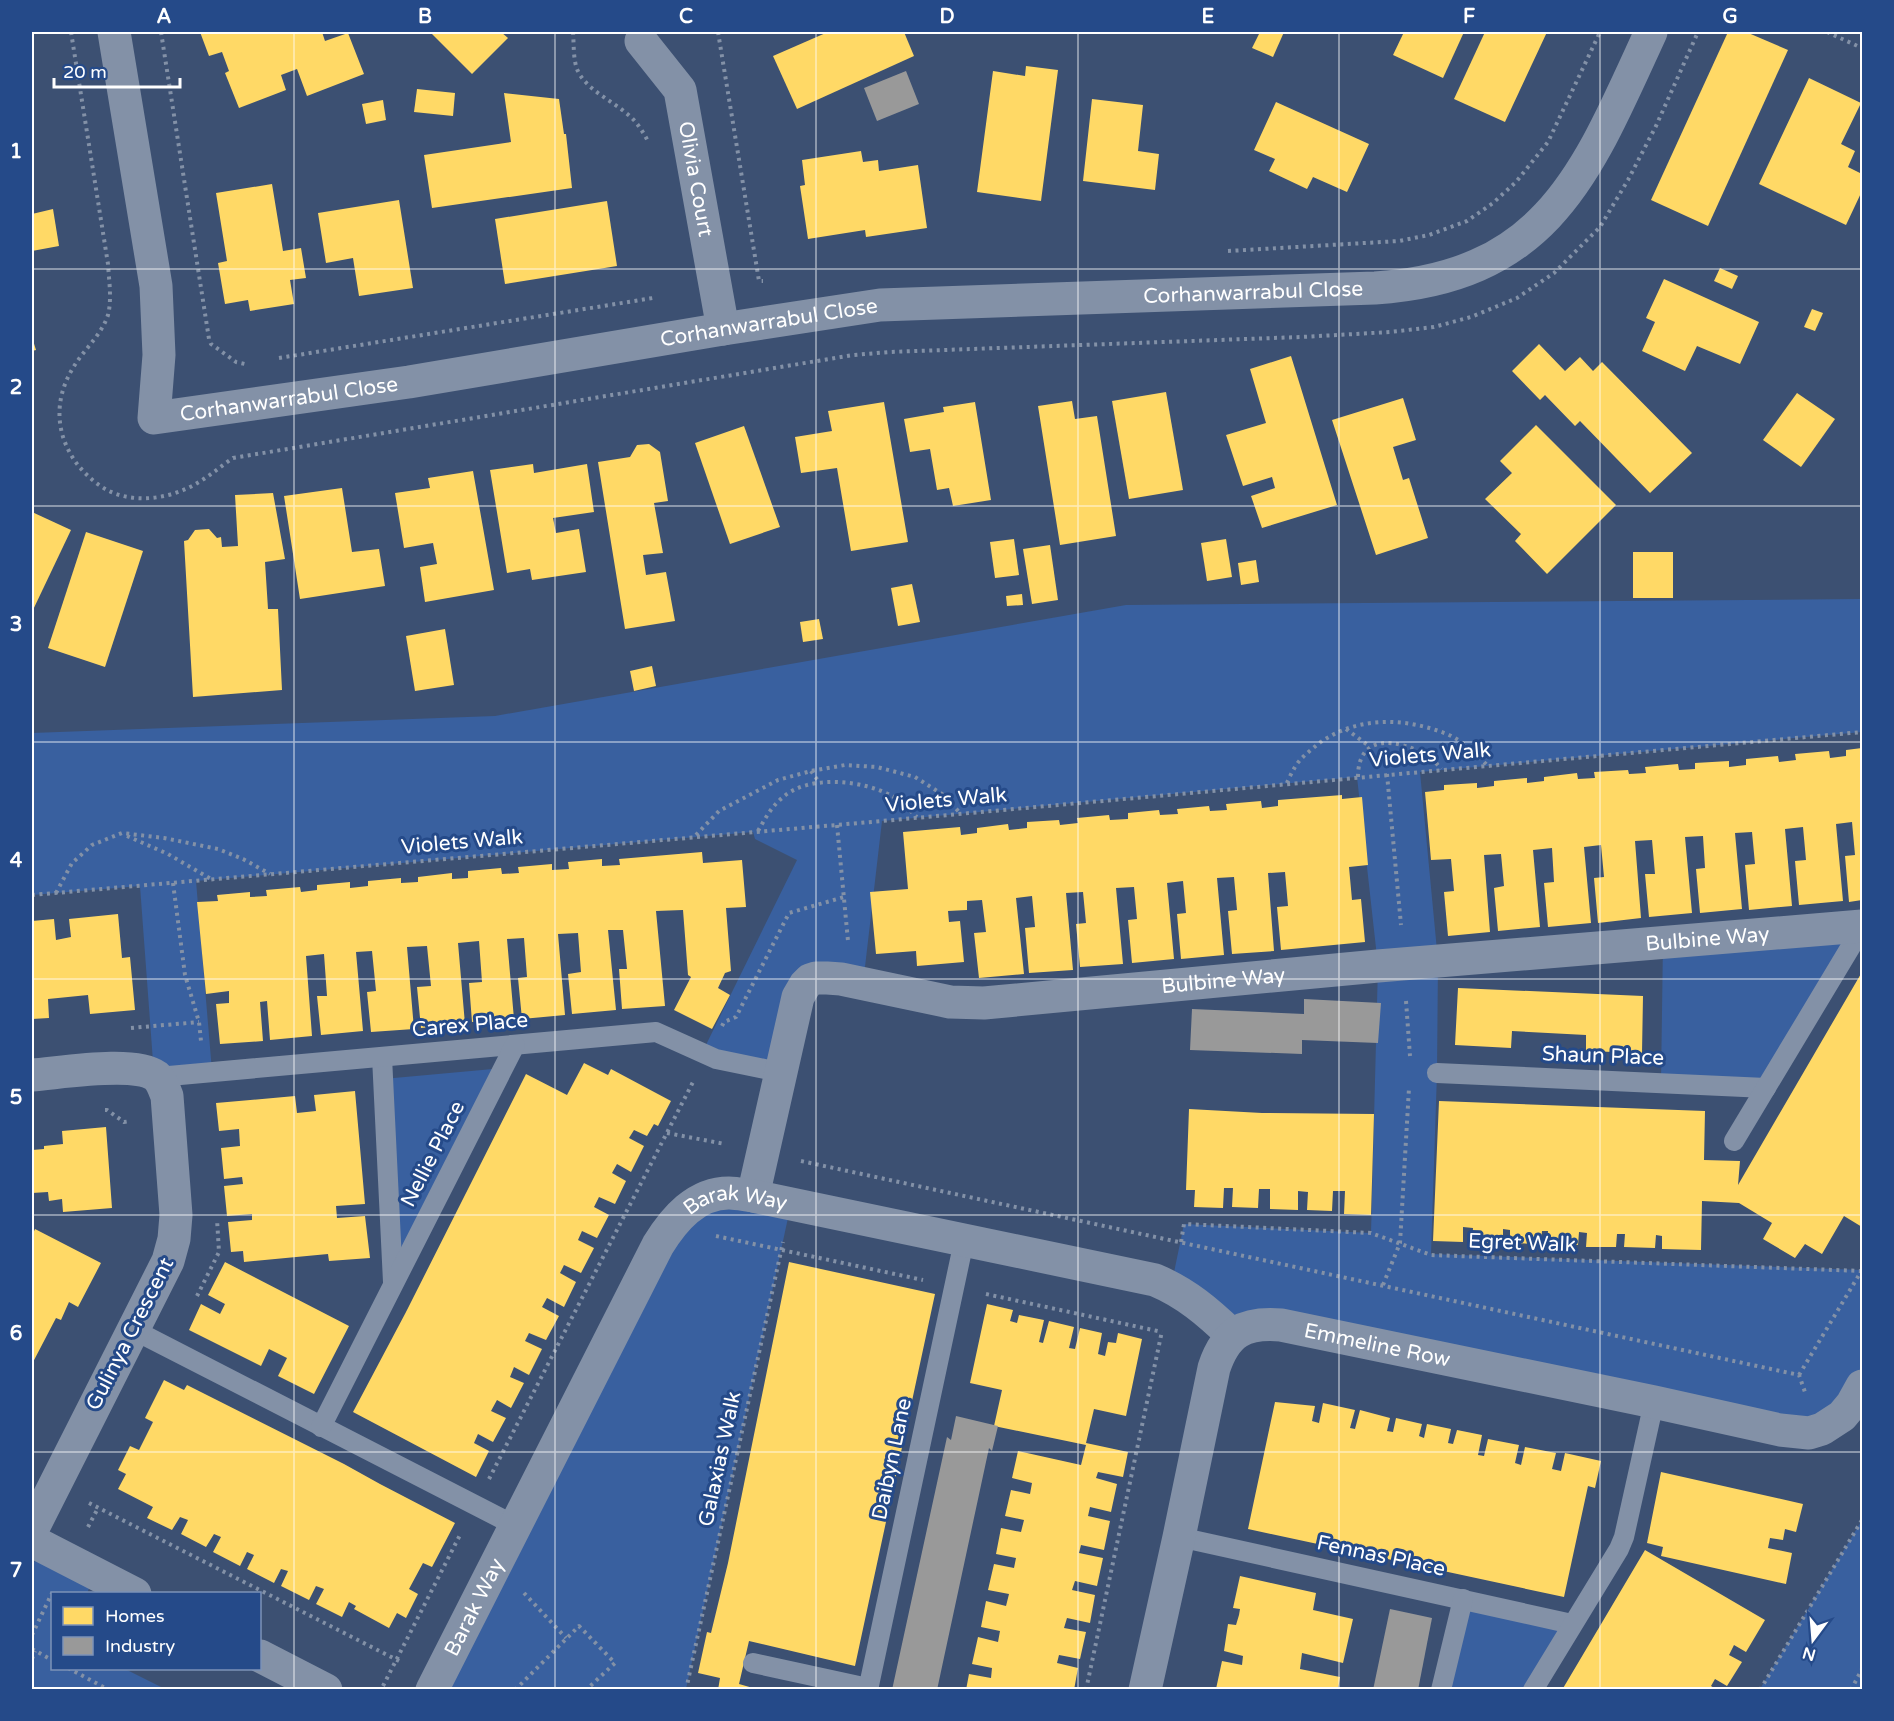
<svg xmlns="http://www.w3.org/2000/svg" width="1894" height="1721" font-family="'Varela Round',sans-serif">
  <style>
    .green { fill: #39609f }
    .homes { fill: #ffd966 }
    .industry { fill: #999 }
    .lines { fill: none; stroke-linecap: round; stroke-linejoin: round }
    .path { stroke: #8391a7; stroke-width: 4; stroke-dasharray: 3 4.5; stroke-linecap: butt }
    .lane { stroke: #8391a7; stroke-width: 20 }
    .street { stroke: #8391a7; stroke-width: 33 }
    .grid { fill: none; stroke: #fff; stroke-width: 1.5; stroke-opacity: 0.55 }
    .labels { text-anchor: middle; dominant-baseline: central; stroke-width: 6; stroke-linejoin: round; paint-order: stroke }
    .street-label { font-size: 21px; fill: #fff; stroke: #254a89 }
    .neatline { fill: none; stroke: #fff; stroke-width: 2 }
    .grid-label { font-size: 20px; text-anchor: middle; font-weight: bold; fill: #fff }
  </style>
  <rect width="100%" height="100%" fill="#3c5072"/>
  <g class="green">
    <path d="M1862,599V732L1420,772L1438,961L1437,1073L1431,1254L1862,1270V1400L1833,1424L1256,1325L1171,1287L1184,1224L1371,1233L1378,966L1357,777L882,821L863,984L816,978L779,1072L702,1053L797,860L755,839L753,832L196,881L212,1071L154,1075L140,886L32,895V733L495,716L1126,605Z"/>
    <path d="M1862,926L1766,1088L1661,1083L1663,942Z"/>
    <path d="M504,1068L393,1285L383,1079Z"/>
    <path d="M791,1204L686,1689L432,1690L683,1213Z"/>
    <path d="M1862,1520V1689H1760Z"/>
    <path d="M41,1547L96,1574L87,1593L52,1594V1668L125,1669L165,1689H32V1567Z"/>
    <path d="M1463,1599L1572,1624L1533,1689L1441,1690Z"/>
  </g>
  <g class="homes">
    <path d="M200,32H322L325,41L348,33L364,74L307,96L297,69L281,75L286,90L239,108L225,73L229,71L222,52L209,56Z"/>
    <path d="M430,32H501L508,38L472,74Z"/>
    <path d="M828,32H904L914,56L797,109L773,56Z"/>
    <path d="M1260,32H1284L1273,57L1252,48Z"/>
    <path d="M1404,32H1464L1443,78L1393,55Z"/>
    <path d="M1485,32H1547L1505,122L1454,99Z"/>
    <path d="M1728,32H1746L1788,50L1708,226L1651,200Z"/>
    <path d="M1026,66L1058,70L1041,201L977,192L993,71L1025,76Z"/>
    <path d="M1809,78L1861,103L1841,144L1855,151L1848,167L1862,174V191L1846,225L1759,184Z"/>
    <path d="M417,89L455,93L453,116L414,112Z"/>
    <path d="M504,93L559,99L564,134H566L572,188L432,208L424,155L511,142Z"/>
    <path d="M1092,99L1143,105L1138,151L1159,154L1155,190L1083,181Z"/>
    <path d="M383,100L386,120L366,124L362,104Z"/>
    <path d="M1276,102L1369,144L1347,192L1313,177L1307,189L1269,171L1275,159L1254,150Z"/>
    <path d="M861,151L863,162L878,160L879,171L918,165L927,228L866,237L865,230L808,239L800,186L805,185L802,160Z"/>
    <path d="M272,184L283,251L301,248L306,278L290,280L294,304L250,311L248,300L225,304L218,263L227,261L216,193Z"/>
    <path d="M399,200L413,288L359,296L353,258L326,263L318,213Z"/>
    <path d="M607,201L617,266L505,284L495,219Z"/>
    <path d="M53,209L59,246L32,251V214Z"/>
    <path d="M1720,268L1738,276L1732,289L1714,281Z"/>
    <path d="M1664,279L1759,322L1740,364L1697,346L1685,371L1642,351L1655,322L1646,318Z"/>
    <path d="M1812,309L1823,313L1815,331L1804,327Z"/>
    <path d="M32,337L36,350L32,351Z"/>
    <path d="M1539,344L1565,371L1580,357L1593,371L1602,362L1692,453L1650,493L1580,421L1575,426L1545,395L1540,400L1512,371Z"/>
    <path d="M1291,356L1337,505L1262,528L1251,496L1275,488L1272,477L1243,486L1226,435L1266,423L1250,369Z"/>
    <path d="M1166,392L1183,490L1129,499L1112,401Z"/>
    <path d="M1797,393L1835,419L1801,467L1763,440Z"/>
    <path d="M1403,398L1416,440L1393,447L1403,480L1409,478L1428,538L1376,555L1332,420Z"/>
    <path d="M1072,401L1075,419L1097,416L1116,536L1060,545L1038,406Z"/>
    <path d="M884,402L908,542L851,551L837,468L801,473L795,437L832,431L828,411Z"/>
    <path d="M975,402L991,500L953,506L949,488L937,490L930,449L910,452L904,419L944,412L943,407Z"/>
    <path d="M1536,425L1616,505L1547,574L1515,541L1521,534L1485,499L1512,473L1500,461Z"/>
    <path d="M744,426L780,527L730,544L695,443Z"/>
    <path d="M649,444L660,452L668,501L654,503L663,553L643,555L646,575L666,572L675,621L625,629L598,462L630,457L637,445Z"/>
    <path d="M533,464L534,473L587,464L594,512L553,518L556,533L579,529L586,572L532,580L530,569L507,573L490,470Z"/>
    <path d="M473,471L494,590L425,602L420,567L437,564L433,543L404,548L395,493L430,488L428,478Z"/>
    <path d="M342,488L352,552L379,549L385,586L300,599L284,496Z"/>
    <path d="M273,493L285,559L265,562L268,609H278L282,690L193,697L184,541L188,540L195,530L209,529L217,538L221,537L222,547L238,546L235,495Z"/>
    <path d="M32,512L71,530L32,612Z"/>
    <path d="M86,532L143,551L105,667L48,648Z"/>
    <path d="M1014,539L1019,575L995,578L990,542Z"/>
    <path d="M1226,539L1232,577L1207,581L1201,543Z"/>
    <path d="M1050,545L1058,600L1032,604L1023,549Z"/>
    <rect x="1633" y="552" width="40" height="46"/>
    <path d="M1256,560L1259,582L1241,585L1238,563Z"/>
    <path d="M912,584L920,622L898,626L891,588Z"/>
    <path d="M1022,594L1023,605L1007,606L1006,596Z"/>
    <path d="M819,619L823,639L803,642L800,622Z"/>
    <path d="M445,629L454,685L415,691L406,636Z"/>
    <path d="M652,666L656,686L634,691L630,671Z"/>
    <path d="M1862,748V900L1849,902L1845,856L1855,855L1852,822L1836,824L1843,901L1799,905L1795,861L1806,860L1803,827L1785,829L1792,906L1749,910L1745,865L1755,864L1752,832L1735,833L1742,909L1700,913L1696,869L1705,868L1703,836L1685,837L1692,913L1649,917L1645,874H1655L1652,840L1635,841L1641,918L1598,923L1594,878L1604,877L1601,845L1584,847L1591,923L1548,927L1544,883L1554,882L1552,848L1533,850L1540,927L1498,931L1494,888L1504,886L1501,854L1484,855L1490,932L1448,936L1444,892L1454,891L1451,859L1431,860L1425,792L1444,790V785L1477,783V788L1494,786V781L1527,778V783L1544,781V777L1577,773L1578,779L1595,778L1594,772L1628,770L1629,774L1646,773L1645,767L1678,764L1679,770L1695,769V763L1729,761V767L1746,765V759L1778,756L1779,762L1796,760L1795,754L1829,751L1830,758L1846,756V750Z"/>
    <path d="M1342,795V799L1362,797L1368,865L1349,867L1352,900L1361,899L1365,942L1281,950L1277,907L1288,906L1285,872L1268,873L1274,951L1232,954L1228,911L1237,910L1234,877L1217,878L1224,955L1181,959L1177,914L1186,913L1183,881L1167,883L1174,959L1132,963L1128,920L1137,919L1134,887L1116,888L1123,964L1080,967L1076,924L1086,923L1083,892L1066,893L1073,970L1029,973L1025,928L1035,927L1032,896L1016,898L1024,974L979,978L974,933L986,932L982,900L967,901V910L948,911L949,922L960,921L964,962L917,966L916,951L876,954L870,892L908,889L903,832L960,827L961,835L977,833V828L1008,824L1009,830L1027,828V822L1059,820L1060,825L1078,823L1077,818L1109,815L1110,820L1128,819V813L1159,810L1160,815L1178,814L1177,809L1209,806L1210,811L1227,810L1226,804L1261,801L1262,808L1278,806V800Z"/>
    <path d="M702,852L703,863L742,860L746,907L726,908L731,971L725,973L718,988L730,995L712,1029L674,1010L691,977L688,975L683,910L656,911L665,1006L622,1009L619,969H627L623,930H608L616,1010L572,1014L568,974L581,972L578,933L558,934L565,1015L522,1019L518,978L527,977L524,938L507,939L514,1019L472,1022L469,983L482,982L479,941L458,943L465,1024L421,1028L417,987L431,986L427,946L407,947L414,1029L371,1032L367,992L376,991L372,951L356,952L363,1031L321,1035L317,996H327L324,954L306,956L312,1036L270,1040L267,1001L260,1002L263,1041L220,1044L216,1004L229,1003V991L206,994L197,902L218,901L217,895L250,892V897L267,896L266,890L300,887L301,892L317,890V885L350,882V888L368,886V881L401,878V883L418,882V877L452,873V879L468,878V871L501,868L502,874L519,873L518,867L552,864V870L569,869L568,862L602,859V866L620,865L619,859Z"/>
    <path d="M118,914L122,958L130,957L135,1010L90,1014L88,995L48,999L49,1018L32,1019V921L54,919L56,940L71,937L69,919Z"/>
    <path d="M1862,972V1227L1844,1216L1822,1254L1805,1244L1795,1258L1763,1239L1772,1223L1739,1203L1702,1201L1701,1250L1662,1249V1236L1656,1235L1655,1248L1624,1247L1625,1234H1617L1616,1247H1586L1587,1233L1579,1232L1578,1245L1547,1244L1548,1231H1542L1541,1244L1510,1243V1230L1503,1229V1243L1472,1242L1473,1228L1463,1227V1242L1433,1241L1439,1101L1705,1111L1704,1160L1740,1161L1738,1185Z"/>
    <path d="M1458,988L1643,996L1642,1053L1586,1051V1035L1512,1031L1511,1048L1455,1045Z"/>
    <path d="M584,1063L608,1075L611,1069L671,1101L658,1126L654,1124L647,1136L634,1130L629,1138L644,1146L631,1172L617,1164L612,1173L626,1181L615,1204L599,1197L594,1207L609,1215L597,1238L582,1231L578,1240L594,1248L581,1273L564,1265L560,1273L576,1282L564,1307L547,1298L542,1307L559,1316L546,1340L529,1333L525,1341L542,1349L529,1375L514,1367L510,1377L524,1383L511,1408L497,1400L491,1411L506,1418L493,1442L478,1434L474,1443L489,1451L476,1477L353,1412L406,1312L526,1074L567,1095Z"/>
    <path d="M355,1091L365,1204L336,1206L337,1218L365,1216L370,1258L329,1261L328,1254L244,1262L243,1251L231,1252L228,1222L252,1220V1214L227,1216L224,1186L243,1184L242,1177L224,1179L221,1148L240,1146L239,1129L219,1131L216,1103L295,1096L297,1113L316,1111L314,1095Z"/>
    <path d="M1189,1109L1262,1113L1374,1114L1371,1215L1344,1214L1345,1191H1333L1332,1211L1307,1210L1308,1192L1298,1191V1210L1270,1209V1189H1259L1258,1208L1232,1207L1233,1188H1224L1223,1208L1194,1207L1195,1190H1186Z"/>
    <path d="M106,1127L112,1208L63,1212L62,1199L49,1201L48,1192L32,1193V1150L44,1149V1146L63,1144L62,1131Z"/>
    <path d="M35,1229L101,1263L78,1307L69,1302L61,1320L56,1318L32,1364V1236Z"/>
    <path d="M225,1262L349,1326L314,1394L278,1376L287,1358L269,1349L261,1366L189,1330L201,1304L220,1314L225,1304L208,1295Z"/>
    <path d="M789,1262L935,1294L855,1666L749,1641L739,1684L760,1690H718L720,1678L698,1673L707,1632L711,1633L728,1563Z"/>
    <path d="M987,1304L1013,1310L1010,1321L1017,1323L1019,1315L1044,1320L1039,1342L1043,1343L1049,1321L1074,1327L1069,1348L1075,1349L1080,1328L1102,1333L1098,1354L1105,1356L1108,1342L1116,1343L1118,1333L1142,1339L1126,1416L1094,1409L1086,1443L1128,1452L1123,1477L1098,1472L1096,1478L1117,1484L1111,1512L1090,1507L1088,1516L1110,1521L1104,1550L1081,1545L1079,1553L1103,1558L1097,1586L1075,1581L1072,1590L1095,1595L1090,1623L1067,1618L1064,1628L1086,1632L1080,1659L1059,1655L1057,1663L1078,1668L1074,1690H966L969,1674L991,1678L992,1668L972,1664L978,1637L998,1642L1000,1631L981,1627L986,1601L1006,1606L1009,1594L988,1590L994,1564L1014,1568L1016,1558L996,1554L1001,1528L1021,1532L1024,1520L1005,1516L1011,1490L1030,1494L1032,1483L1012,1478L1018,1451L1081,1465L1086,1445L994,1426L1002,1390L970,1383Z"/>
    <path d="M164,1380L184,1390L187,1385L344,1464L380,1484L455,1523L432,1567L423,1563L409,1589L418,1594L406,1618L397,1613L389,1628L354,1609L356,1606L349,1602L342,1617L316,1604L324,1589L316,1586L309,1600L281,1586L288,1571L281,1569L274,1583L247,1569L254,1555L247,1552L240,1566L213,1552L221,1537L214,1534L206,1547L181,1534L188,1520L180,1517L172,1530L147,1518L153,1507L118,1489L126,1474L118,1470L130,1446L139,1450L153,1422L145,1418Z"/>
    <path d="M1275,1402L1315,1406L1312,1421L1319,1423L1323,1403L1355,1410L1350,1428L1355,1429L1360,1410L1390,1418L1387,1431L1393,1432L1396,1418L1422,1424L1419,1436L1424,1438L1427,1424L1451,1429L1448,1443L1453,1444L1457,1430L1482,1435L1478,1455L1484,1456L1488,1439L1519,1445L1515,1463L1521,1465L1525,1447L1556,1453L1552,1469L1561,1471L1565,1453L1601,1461L1595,1488L1588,1486L1564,1597L1248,1529Z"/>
    <path d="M1661,1472L1803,1504L1796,1532L1785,1529L1783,1540L1770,1538L1768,1548L1792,1553L1786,1584L1661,1556L1663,1547L1647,1543Z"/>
    <path d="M1645,1550L1765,1620L1746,1652L1734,1645L1729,1655L1742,1662L1727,1686L1715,1679L1711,1686L1717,1690H1562Z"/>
    <path d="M1240,1576L1316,1593L1313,1610L1353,1619L1343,1663L1302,1653L1300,1669L1340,1677L1338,1690L1216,1689L1222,1661L1242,1665L1243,1656L1224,1651L1228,1624L1236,1625L1239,1615L1240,1609L1233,1608Z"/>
  </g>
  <g class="industry">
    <path d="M906,71L919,104L877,121L864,88Z"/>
    <path d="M1304,999L1381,1003L1378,1043L1302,1040V1054L1190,1050L1192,1009L1304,1014Z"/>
    <path d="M956,1416L998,1426L992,1451L989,1448L937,1690H892L947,1437L951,1440Z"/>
    <path d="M1390,1609L1432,1618L1418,1690H1373Z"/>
  </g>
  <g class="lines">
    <g class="path">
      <path d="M71,32L108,264C109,281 112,299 108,315C101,336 84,349 73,368C47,410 60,457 99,485C128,506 170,500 199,482C211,475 221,466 233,458L853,355L889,352L1301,337L1390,332L1434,327L1471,317L1517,298L1554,273L1600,227L1628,180L1656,126L1698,32"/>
      <path d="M161,32L209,339L211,344L236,362L245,364"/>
      <path d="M573,32C574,44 573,58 577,69C585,89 611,100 626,113C637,121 643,132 649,143"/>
      <path d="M718,32L759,281H763"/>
      <path d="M1827,32L1862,48"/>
      <path d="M1228,251L1399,241L1429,235L1467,221L1493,203L1516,182L1548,142L1600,32"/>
      <path d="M279,358L653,298"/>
      <path d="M1346,729L1369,746"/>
      <path d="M811,771L819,782"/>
      <path d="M1387,774L1401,925"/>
      <path d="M1358,777C1358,732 1399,739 1428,756C1433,759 1437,764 1441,769"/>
      <path d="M1287,783C1289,778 1292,772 1295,767C1301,757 1310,751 1318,744C1356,716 1404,717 1447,734C1463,741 1475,753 1487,765"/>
      <path d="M837,825L848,941"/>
      <path d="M758,831C765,819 771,807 782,798C808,774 863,780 892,796C901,801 909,810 917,817"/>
      <path d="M696,835L719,811L778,780L811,771L845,765L877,767L915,777L942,794L960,813"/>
      <path d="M127,836L168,854L211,879"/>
      <path d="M173,883L185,975L199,1022L201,1041"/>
      <path d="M56,893L72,863L92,845L122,833L164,838L218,849L243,859L270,874"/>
      <path d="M32,895L882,821L1862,732"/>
      <path d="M1406,1001L1410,1056"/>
      <path d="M722,1026L724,1022L736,1017L789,913L844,897"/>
      <path d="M131,1028L199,1022"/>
      <path d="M105,1110H107L124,1122L131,1121"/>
      <path d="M667,1133L725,1144"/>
      <path d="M801,1161L1799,1375L1806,1395"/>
      <path d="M716,1236L923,1280"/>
      <path d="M1181,1242L1184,1224L1371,1233L1431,1255L1862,1271"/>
      <path d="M1383,1285L1400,1243L1409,1088"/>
      <path d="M986,1294L1162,1332"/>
      <path d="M197,1296L219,1252L217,1219"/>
      <path d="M1799,1375L1862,1270"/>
      <path d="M489,1479L693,1082"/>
      <path d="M89,1503L403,1663"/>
      <path d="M88,1527L98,1508"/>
      <path d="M524,1593L566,1638"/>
      <path d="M32,1635L52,1593"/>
      <path d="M32,1649L52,1660"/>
      <path d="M32,1659L35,1651"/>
      <path d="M68,1668L109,1690"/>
      <path d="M383,1686L461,1533"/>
      <path d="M515,1690L579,1626L615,1663L586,1690"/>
      <path d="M686,1690L783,1242"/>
      <path d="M1086,1690L1162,1331"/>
      <path d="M1760,1690L1862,1520"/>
      <path d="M1851,1690L1862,1669"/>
    </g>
    <g class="lane">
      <path d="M382,1057L393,1282"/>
      <path d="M1437,1073L1766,1088"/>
      <path d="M158,1077L656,1032L716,1059L779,1072"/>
      <path d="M1734,1141L1862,928"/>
      <path d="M132,1329L516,1526"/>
      <path d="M321,1427L515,1045"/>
      <path d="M1179,1537L1572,1624"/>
      <path d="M753,1663L868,1688"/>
      <path d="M868,1690L964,1241"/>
      <path d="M1441,1690L1463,1599"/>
      <path d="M1533,1690L1619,1549L1624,1537L1654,1402"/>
    </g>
    <g class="street">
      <path id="s1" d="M114,32L156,286L159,355L154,418L409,382L723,329L880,305L1375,288C1549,277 1587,171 1651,32"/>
      <path id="s2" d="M641,41L680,90L723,329"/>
      <path d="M32,1075C60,1073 134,1060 156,1076C162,1081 164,1089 167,1096L176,1215L174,1239L168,1261L32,1530"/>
      <path id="s3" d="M753,1196L798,997L805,985L810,980L816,978H827L841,979L950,1002L984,1003L1378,966L1862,926"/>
      <path d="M32,1541L135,1594"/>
      <path d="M260,1656L326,1690"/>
      <path id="s4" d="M432,1690L658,1245C674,1219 696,1193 729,1193C737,1193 745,1195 753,1196L1155,1280C1186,1293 1208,1312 1232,1335"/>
      <path id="s5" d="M1145,1690L1179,1537L1214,1368C1226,1332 1244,1322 1281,1325L1654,1402L1780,1430L1809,1433L1822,1429L1842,1416L1852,1404L1862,1386"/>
    </g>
  </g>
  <path class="grid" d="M294,32V1690M555,32V1690M816,32V1690M1078,32V1690M1339,32V1690M1600,32V1690M32,269H1862M32,506H1862M32,742H1862M32,979H1862M32,1215H1862M32,1452H1862"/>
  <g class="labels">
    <g class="street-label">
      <text stroke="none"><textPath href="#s2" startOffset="153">Olivia Court</textPath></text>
      <text stroke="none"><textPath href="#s1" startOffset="1498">Corhanwarrabul Close</textPath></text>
      <text stroke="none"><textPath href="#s1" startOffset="1012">Corhanwarrabul Close</textPath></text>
      <text stroke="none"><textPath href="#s1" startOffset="526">Corhanwarrabul Close</textPath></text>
      <text transform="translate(1430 755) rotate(-5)">Violets Walk</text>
      <text transform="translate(946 800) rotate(-5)">Violets Walk</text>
      <text transform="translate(462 842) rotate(-5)">Violets Walk</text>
      <text stroke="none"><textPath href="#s3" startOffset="1128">Bulbine Way</textPath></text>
      <text stroke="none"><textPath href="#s3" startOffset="642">Bulbine Way</textPath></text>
      <text transform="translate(470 1025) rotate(-5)">Carex Place</text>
      <text transform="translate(1603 1056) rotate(2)">Shaun Place</text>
      <text transform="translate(433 1154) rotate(-63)">Nellie Place</text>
      <text stroke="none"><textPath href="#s4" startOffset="597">Barak Way</textPath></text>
      <text transform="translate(1522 1243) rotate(2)">Egret Walk</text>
      <text transform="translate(130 1334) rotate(-63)">Gulinya Crescent</text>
      <text stroke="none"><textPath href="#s5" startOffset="516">Emmeline Row</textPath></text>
      <text transform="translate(720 1459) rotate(-78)">Galaxias Walk</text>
      <text transform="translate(892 1459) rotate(-78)">Daibyn Lane</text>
      <text transform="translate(1381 1556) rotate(12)">Fennas Place</text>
      <text stroke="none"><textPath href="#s4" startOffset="93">Barak Way</textPath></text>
    </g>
  </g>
  <rect width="1894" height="1721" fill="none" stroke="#254a89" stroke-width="66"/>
  <rect x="51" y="1592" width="210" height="78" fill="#254a89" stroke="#7c92b8" stroke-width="1.5"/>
  <rect x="63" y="1607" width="30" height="18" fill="#ffd966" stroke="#7c92b8" stroke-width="1.5"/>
  <text x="105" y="1622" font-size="18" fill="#ffffff">Homes</text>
  <rect x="63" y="1637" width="30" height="18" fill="#999999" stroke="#7c92b8" stroke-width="1.5"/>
  <text x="105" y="1652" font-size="18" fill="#ffffff">Industry</text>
  <g transform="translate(1813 1640) rotate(196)" stroke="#254a89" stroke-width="4.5" paint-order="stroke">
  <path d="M0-4.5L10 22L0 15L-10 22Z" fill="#ffffff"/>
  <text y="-9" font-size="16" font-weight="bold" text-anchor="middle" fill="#ffffff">N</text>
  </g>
  <path d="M54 78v9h126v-9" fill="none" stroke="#ffffff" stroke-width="3"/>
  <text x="63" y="78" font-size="18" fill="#ffffff" stroke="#254a89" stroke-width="4.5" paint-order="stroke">20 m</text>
  <rect x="33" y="33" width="1828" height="1655" class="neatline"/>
  <g class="grid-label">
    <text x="164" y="23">A</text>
    <text x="425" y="23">B</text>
    <text x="686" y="23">C</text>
    <text x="947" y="23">D</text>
    <text x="1208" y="23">E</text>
    <text x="1469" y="23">F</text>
    <text x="1730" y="23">G</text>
    <text x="16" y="158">1</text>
    <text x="16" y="394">2</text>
    <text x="16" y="631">3</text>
    <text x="16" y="867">4</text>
    <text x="16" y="1104">5</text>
    <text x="16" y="1340">6</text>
    <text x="16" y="1577">7</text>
  </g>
</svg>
